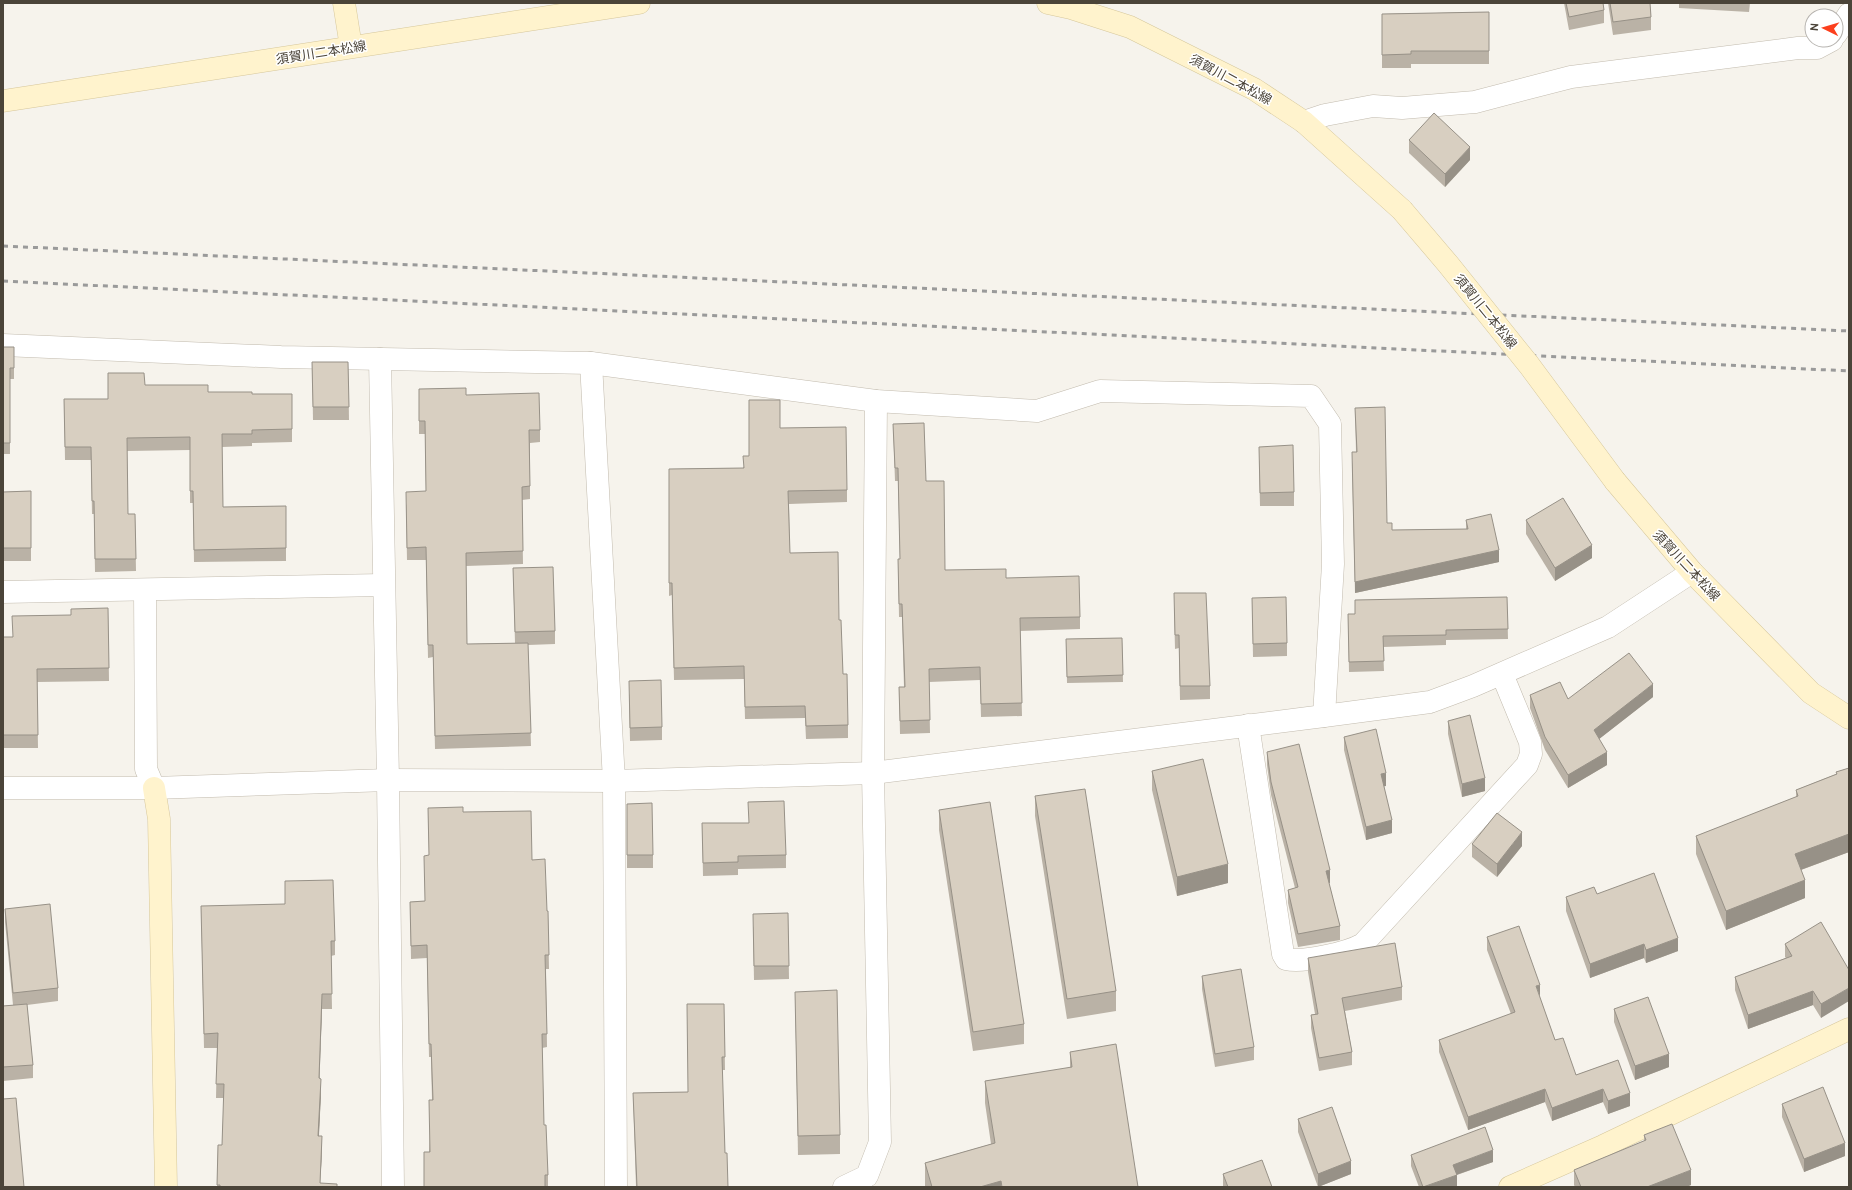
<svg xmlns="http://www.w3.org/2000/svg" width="1852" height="1190" font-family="Cabin,'Noto Sans JP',sans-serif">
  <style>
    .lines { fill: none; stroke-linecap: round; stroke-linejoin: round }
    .street-casing { stroke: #c2bbae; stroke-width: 23 }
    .secondary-casing { stroke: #d6c79b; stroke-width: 23 }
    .street { stroke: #fff; stroke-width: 22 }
    .secondary { stroke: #fff3cd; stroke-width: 22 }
    .rail { stroke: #9a9a9a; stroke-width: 3; stroke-dasharray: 5 5; stroke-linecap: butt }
    .secondary-bridge-casing { stroke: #d6c79b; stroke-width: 23; stroke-linecap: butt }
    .secondary-bridge { stroke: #fff3cd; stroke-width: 22 }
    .wall { fill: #bab2a6 }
    .shaded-wall { fill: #979187 }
    .building { fill: #d8cfc1; stroke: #979187 }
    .labels { text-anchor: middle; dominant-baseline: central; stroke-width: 3; stroke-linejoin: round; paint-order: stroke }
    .street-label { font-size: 13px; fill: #4b4439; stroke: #fff }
  </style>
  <rect width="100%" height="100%" fill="#f6f3ec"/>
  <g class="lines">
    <g class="street-casing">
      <g id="street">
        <path d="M1836,34L1849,14"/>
        <path d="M1304,122L1325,115L1373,106L1402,108L1475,102L1571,77L1798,48H1817L1832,40"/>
        <path d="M3,345L281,357L591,363L876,401L1037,411L1100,391L1311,396L1330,424L1333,564L1324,716"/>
        <path d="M380,359L388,780L393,1187"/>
        <path d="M591,363L614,781L616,1187"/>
        <path d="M145,590L146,769L154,788"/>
        <path d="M3,592L383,585"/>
        <path d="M1248,725L1283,954L1286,959C1303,963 1347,953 1363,944L1527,765L1531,754L1530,742L1502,674"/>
        <path d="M3,788H154L388,780L614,781L873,773L1324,716L1430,702L1473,686L1608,627L1692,572"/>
        <path d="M844,1187L867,1176L880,1142L873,773L876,401"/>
      </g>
    </g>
    <g class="secondary-casing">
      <g id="secondary">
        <path d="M344,3L351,47"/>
        <path d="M1048,3L1071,8L1130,27L1254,89L1304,122L1402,210"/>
        <path d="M3,101L639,3"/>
        <path d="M1615,481L1692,572L1811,693L1849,718"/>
        <path d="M154,788L159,819L166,1187"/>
        <path d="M1510,1187L1603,1146L1849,1029"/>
      </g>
    </g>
    <use href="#street" class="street"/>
    <use href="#secondary" class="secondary"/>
    <g class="rail">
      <path d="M3,246L1849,331"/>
      <path d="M3,281L1849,371"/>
    </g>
    <g class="secondary-bridge-casing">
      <path id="secondary-bridge" d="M1402,210L1448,264L1529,365L1615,481"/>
    </g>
    <use href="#secondary-bridge" class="secondary-bridge"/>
  </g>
  <g class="wall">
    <path d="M1564,3H1603L1604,10V23L1569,30Z"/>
    <path d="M1608,3H1650L1651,17V30L1613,35Z"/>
    <path d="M1679,3H1750L1749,12L1679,8Z"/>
    <path d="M1489,12V64H1411V68H1382V14Z"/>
    <path d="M1409,140L1470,160L1445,187L1409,153Z"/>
    <path d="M3,347H14V379H10V454H3Z"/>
    <path d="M312,362H348L349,420H313Z"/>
    <path d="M145,385L208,392L252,394H292V442L252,443V446L222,447L223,507L286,506V561L194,562L193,503H190V450L127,451L128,514H135L136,571L95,572L94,514H92L91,460H65L64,399H108Z"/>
    <path d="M419,389L466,395L540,430V442L530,443V499L522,500L523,564L466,566L467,644L515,643L513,568L555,631V644L528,645L531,746L435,749L433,657L428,658L426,560H407L406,505L426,491L425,434H419Z"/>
    <path d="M1355,408L1387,523L1392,530L1466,529V520L1499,562L1355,593L1352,464L1356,452Z"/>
    <path d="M893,424L926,481L945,570L1006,578L1080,617V629L1020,631L1022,716L981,717L980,680L929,682L930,733L900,734L899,687H904L902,617H899L898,559H900L898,481H895Z"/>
    <path d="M780,428L847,490V502L789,504L790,553L839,620L843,674L848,725V738L806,739L805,718L745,719L744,679L674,680L672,595L669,596V469L743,468L749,456Z"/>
    <path d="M1259,460L1294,492V506H1260Z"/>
    <path d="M31,491V561H3V492Z"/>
    <path d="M1526,520L1592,558L1555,581L1526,534Z"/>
    <path d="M1507,597L1508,639L1446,640V645L1383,647L1384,671L1349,672L1348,614H1355Z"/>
    <path d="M1252,598L1287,643V656L1253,657Z"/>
    <path d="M1174,607L1210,686V699L1180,700L1179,648L1175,649Z"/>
    <path d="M108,608L109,681L37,682L38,748H3V637H12L71,615Z"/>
    <path d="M1122,638L1123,682L1067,683L1066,639Z"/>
    <path d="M629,694L662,727V740L630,741Z"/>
    <path d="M1530,695L1568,699L1653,697L1599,739L1607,765L1568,788L1545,750L1530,708Z"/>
    <path d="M1448,721L1485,791L1462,797L1448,734Z"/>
    <path d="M1344,737L1386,786H1384L1392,833L1366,840L1344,750Z"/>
    <path d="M1267,752L1330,883H1329L1340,926V940L1298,947L1288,903V890L1295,888L1271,795L1267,765Z"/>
    <path d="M1849,768V852L1801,870L1805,898L1726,930L1696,854V836L1796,797V790L1836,774V772Z"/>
    <path d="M1152,771L1228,883L1177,896L1152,790Z"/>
    <path d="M1035,796L1116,991V1011L1067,1019L1035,816Z"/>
    <path d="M627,804L653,855V868H627Z"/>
    <path d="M428,808L463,812L532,860L547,911H548L549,969H546L547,1047L542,1048L544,1125L548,1175V1187H424V1152H429L432,1100L431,1057H429L427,958L411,959L410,902L425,901L429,855Z"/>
    <path d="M939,810L1024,1024V1044L973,1051L939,830Z"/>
    <path d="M702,823L786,855V868L738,869V875L703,876Z"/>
    <path d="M1472,844L1522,846L1497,877L1472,857Z"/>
    <path d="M1597,894L1678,951L1646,963L1644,958L1590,978L1566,911V897Z"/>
    <path d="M201,906L335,941V955L331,956L332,1009H322L319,1078L321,1093L319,1136L322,1151L320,1183L337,1187H217L218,1145H222L224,1098H216L217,1048H204Z"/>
    <path d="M5,909L58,988V1001L27,1005L33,1065V1078L3,1081V1006L13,1005L5,922Z"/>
    <path d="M788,913L789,979L754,980L753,927Z"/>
    <path d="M1487,937L1540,998L1555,1040L1576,1075L1618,1060L1630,1106L1608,1114L1603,1102L1552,1121L1545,1102L1468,1130L1439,1052V1040L1511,1014L1487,950Z"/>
    <path d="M1785,944L1849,970L1821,1018L1813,1005L1748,1029L1735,990V977L1786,958L1785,957Z"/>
    <path d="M1308,958L1402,987V1000L1345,1011L1352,1052V1065L1319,1071L1311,1028V1015L1315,1014L1308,972Z"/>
    <path d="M1202,976L1254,1047V1060L1215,1067L1202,989Z"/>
    <path d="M795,992L840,1135V1154L798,1155Z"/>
    <path d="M724,1004L725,1070H722L725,1153L728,1187H636L633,1093L688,1092Z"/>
    <path d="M1614,1009L1669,1067L1635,1080L1614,1022Z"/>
    <path d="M1070,1052L1138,1187H925V1163L991,1144L985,1103V1081L1070,1068Z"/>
    <path d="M1782,1104L1845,1156L1804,1172L1782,1117Z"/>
    <path d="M1298,1119L1351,1174L1318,1187L1298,1132Z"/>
    <path d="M1644,1135L1691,1185L1686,1187H1575L1574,1185V1170L1644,1141Z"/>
    <path d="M1411,1155L1493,1162L1457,1175V1186L1455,1187H1419L1411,1166Z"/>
    <path d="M1223,1174L1272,1187H1223Z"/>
  </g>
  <g class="shaded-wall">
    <path d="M1470,147V160L1445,187V174Z"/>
    <path d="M1592,545V558L1555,581V568Z"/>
    <path d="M1499,550V562L1355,593V582Z"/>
    <path d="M1653,684V697L1594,743V730Z"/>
    <path d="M1607,752V765L1568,788V775Z"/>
    <path d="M1386,773V786L1381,787V774Z"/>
    <path d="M1485,778V791L1462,797V784Z"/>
    <path d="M1392,820V833L1366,840V827Z"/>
    <path d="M1522,832V846L1497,877V864Z"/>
    <path d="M1849,834V852L1795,872V854Z"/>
    <path d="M1228,864V883L1177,896V877Z"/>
    <path d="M1330,870V883L1326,884V871Z"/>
    <path d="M1805,880V898L1726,930V911Z"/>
    <path d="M1678,938V951L1646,963V950Z"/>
    <path d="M1644,944V958L1590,978V964Z"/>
    <path d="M1540,985V997L1536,986Z"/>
    <path d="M1849,988V1001L1821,1018V1004Z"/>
    <path d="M1813,991V1005L1748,1029V1015Z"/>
    <path d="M322,994V1009L319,1093V1078Z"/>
    <path d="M1669,1054V1067L1635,1080V1066Z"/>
    <path d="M321,1079V1093L318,1151V1136Z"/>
    <path d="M1545,1089V1102L1468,1130V1117Z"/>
    <path d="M1603,1089V1102L1552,1121V1108Z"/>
    <path d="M1630,1093V1106L1608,1114V1101Z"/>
    <path d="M322,1136V1151L320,1187Z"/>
    <path d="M1845,1143V1156L1804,1172V1159Z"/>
    <path d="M1493,1150V1162L1453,1176V1165Z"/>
    <path d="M1351,1161V1174L1318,1187V1174Z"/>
    <path d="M1691,1170V1185L1686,1187H1647Z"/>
    <path d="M1457,1175V1186L1455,1187H1424Z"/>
    <path d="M1001,1181V1187H980Z"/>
  </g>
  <g class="building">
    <path d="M1566,3H1603L1604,10L1569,17Z"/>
    <path d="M1610,3H1650L1651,17L1613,22Z"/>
    <path d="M1489,12V51H1411V54L1382,55V14Z"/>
    <path d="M1434,113L1470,147L1445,174L1409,140Z"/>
    <path d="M3,347H14V368H10V443H3Z"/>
    <path d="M312,362H348L349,407H313Z"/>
    <path d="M108,373H144L145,385H208V392H252V394H292V429L252,430V434H222L223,507L286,506V548L194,550L193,491H190V437L127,438L128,514H135L136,559H95L94,501H92L91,447H65L64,399H108Z"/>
    <path d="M466,388V395L539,393L540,430H529L530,486L522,487L523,551L466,553L467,644L528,643L531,733L435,736L433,645H428L426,547L407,548L406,492L426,491L425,421H419V389Z"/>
    <path d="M749,400H780V428L846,427L847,490L788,491L790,553L838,552L839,620H841L843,674H847L848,725L806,726L805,706L745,707L744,666L674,668L672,583H669V469L744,468L743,456H749Z"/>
    <path d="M1385,407L1387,523H1392V530L1468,529L1466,520L1491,514L1499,550L1355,582L1352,452H1357L1355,408Z"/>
    <path d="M924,423L926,481H944L945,570L1006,569V578L1079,576L1080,617L1020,618L1022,703L981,704L980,667L929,669L930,720L900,721L899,687H905L902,604H899L898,559H900L898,468H895L893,424Z"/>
    <path d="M1293,445L1294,492L1260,493L1259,447Z"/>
    <path d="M31,491V548H3V492Z"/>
    <path d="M1563,498L1592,545L1555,568L1526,520Z"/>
    <path d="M553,567L555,631L515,632L513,568Z"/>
    <path d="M1174,593H1206L1210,686H1180L1179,635H1175Z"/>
    <path d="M1286,597L1287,643L1253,644L1252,598Z"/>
    <path d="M1507,597L1508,629L1446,630V635L1383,636L1384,661L1349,662L1348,614H1355V600Z"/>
    <path d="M108,608L109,668L37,669L38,735H3V637H13L12,616L71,615V609Z"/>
    <path d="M1122,638L1123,675L1067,677L1066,639Z"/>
    <path d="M1629,653L1653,684L1594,730L1607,752L1568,775L1545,737L1530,695L1560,682L1568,699Z"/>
    <path d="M661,680L662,727L630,728L629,681Z"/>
    <path d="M1470,715L1485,778L1462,784L1448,721Z"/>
    <path d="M1376,729L1386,773L1381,774L1392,820L1366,827L1344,737Z"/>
    <path d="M1299,744L1330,870L1326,871L1340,926L1298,934L1288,890L1298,887L1271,782L1267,752Z"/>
    <path d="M1203,759L1228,864L1177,877L1152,771Z"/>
    <path d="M1849,768V834L1795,854L1805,880L1726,911L1696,836L1798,796L1796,790L1837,774L1836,772Z"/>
    <path d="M1085,789L1116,991L1067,999L1035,796Z"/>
    <path d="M784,801L786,855L738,856V862L703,863L702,823H749L748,802Z"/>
    <path d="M990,802L1024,1024L973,1032L939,810Z"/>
    <path d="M652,803L653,855H627V804Z"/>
    <path d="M463,807V812L531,811L532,860L545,859L547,911H548L549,955H545L547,1034H542L544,1125H546L548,1175H545V1187H424V1152H430L429,1100H433L431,1044H429L427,945L411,946L410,902L425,901L424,856L429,855L428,808Z"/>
    <path d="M1497,813L1522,832L1497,864L1472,844Z"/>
    <path d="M1654,873L1678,938L1646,950L1644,944L1590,964L1566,897L1594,887L1597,894Z"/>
    <path d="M333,880L335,941H331L332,994H322L319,1078L321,1079L318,1136H322L320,1183L337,1184V1187H220V1185H217L218,1145H222L224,1084H216L218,1033L204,1034L201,906L285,904V881Z"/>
    <path d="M50,904L58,988L13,993L5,909Z"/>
    <path d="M788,913L789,966H754L753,914Z"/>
    <path d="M1821,922L1849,970V988L1821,1004L1813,991L1748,1015L1735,977L1792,956L1785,944Z"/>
    <path d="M1519,926L1540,985L1536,986L1555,1040L1563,1038L1576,1075L1618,1060L1630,1093L1608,1101L1603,1089L1552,1108L1545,1089L1468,1117L1439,1040L1515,1012L1487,937Z"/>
    <path d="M1395,943L1402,987L1342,998L1352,1052L1319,1058L1311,1015L1318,1014L1308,958Z"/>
    <path d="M1241,969L1254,1047L1215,1054L1202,976Z"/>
    <path d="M837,990L840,1135L798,1136L795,992Z"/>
    <path d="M1648,997L1669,1054L1635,1066L1614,1009Z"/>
    <path d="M27,1004L33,1065L3,1067V1006Z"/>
    <path d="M687,1004H724L725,1057H722L725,1153H727L728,1187H637L633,1093L688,1092Z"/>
    <path d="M1116,1044L1138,1187H1002L1001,1181L980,1187H932L925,1163L995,1143L985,1081L1072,1067L1070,1052Z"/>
    <path d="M1823,1087L1845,1143L1804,1159L1782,1104Z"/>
    <path d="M16,1098L24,1187H3V1099Z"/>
    <path d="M1332,1107L1351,1161L1318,1174L1298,1119Z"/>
    <path d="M1672,1124L1691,1170L1647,1187H1581L1574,1170L1646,1140L1644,1135Z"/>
    <path d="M1485,1127L1493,1150L1453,1165L1457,1175L1423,1187L1411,1155Z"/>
    <path d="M1262,1160L1272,1187H1228L1223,1174Z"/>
  </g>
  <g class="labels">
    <g class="street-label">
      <text transform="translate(321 52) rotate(-9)">須賀川二本松線</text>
      <text transform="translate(1231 79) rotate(28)">須賀川二本松線</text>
      <text transform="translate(1486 311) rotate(51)">須賀川二本松線</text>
      <text transform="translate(1687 565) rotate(47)">須賀川二本松線</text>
    </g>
  </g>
  <rect width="1852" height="1190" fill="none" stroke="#4b4439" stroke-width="8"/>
  <g transform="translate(1824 28) rotate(275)"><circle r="19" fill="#ffffff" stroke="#b7b4b0"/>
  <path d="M0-3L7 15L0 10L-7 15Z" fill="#fc3f1d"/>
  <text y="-6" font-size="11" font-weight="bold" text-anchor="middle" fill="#4b4439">N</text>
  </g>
</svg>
